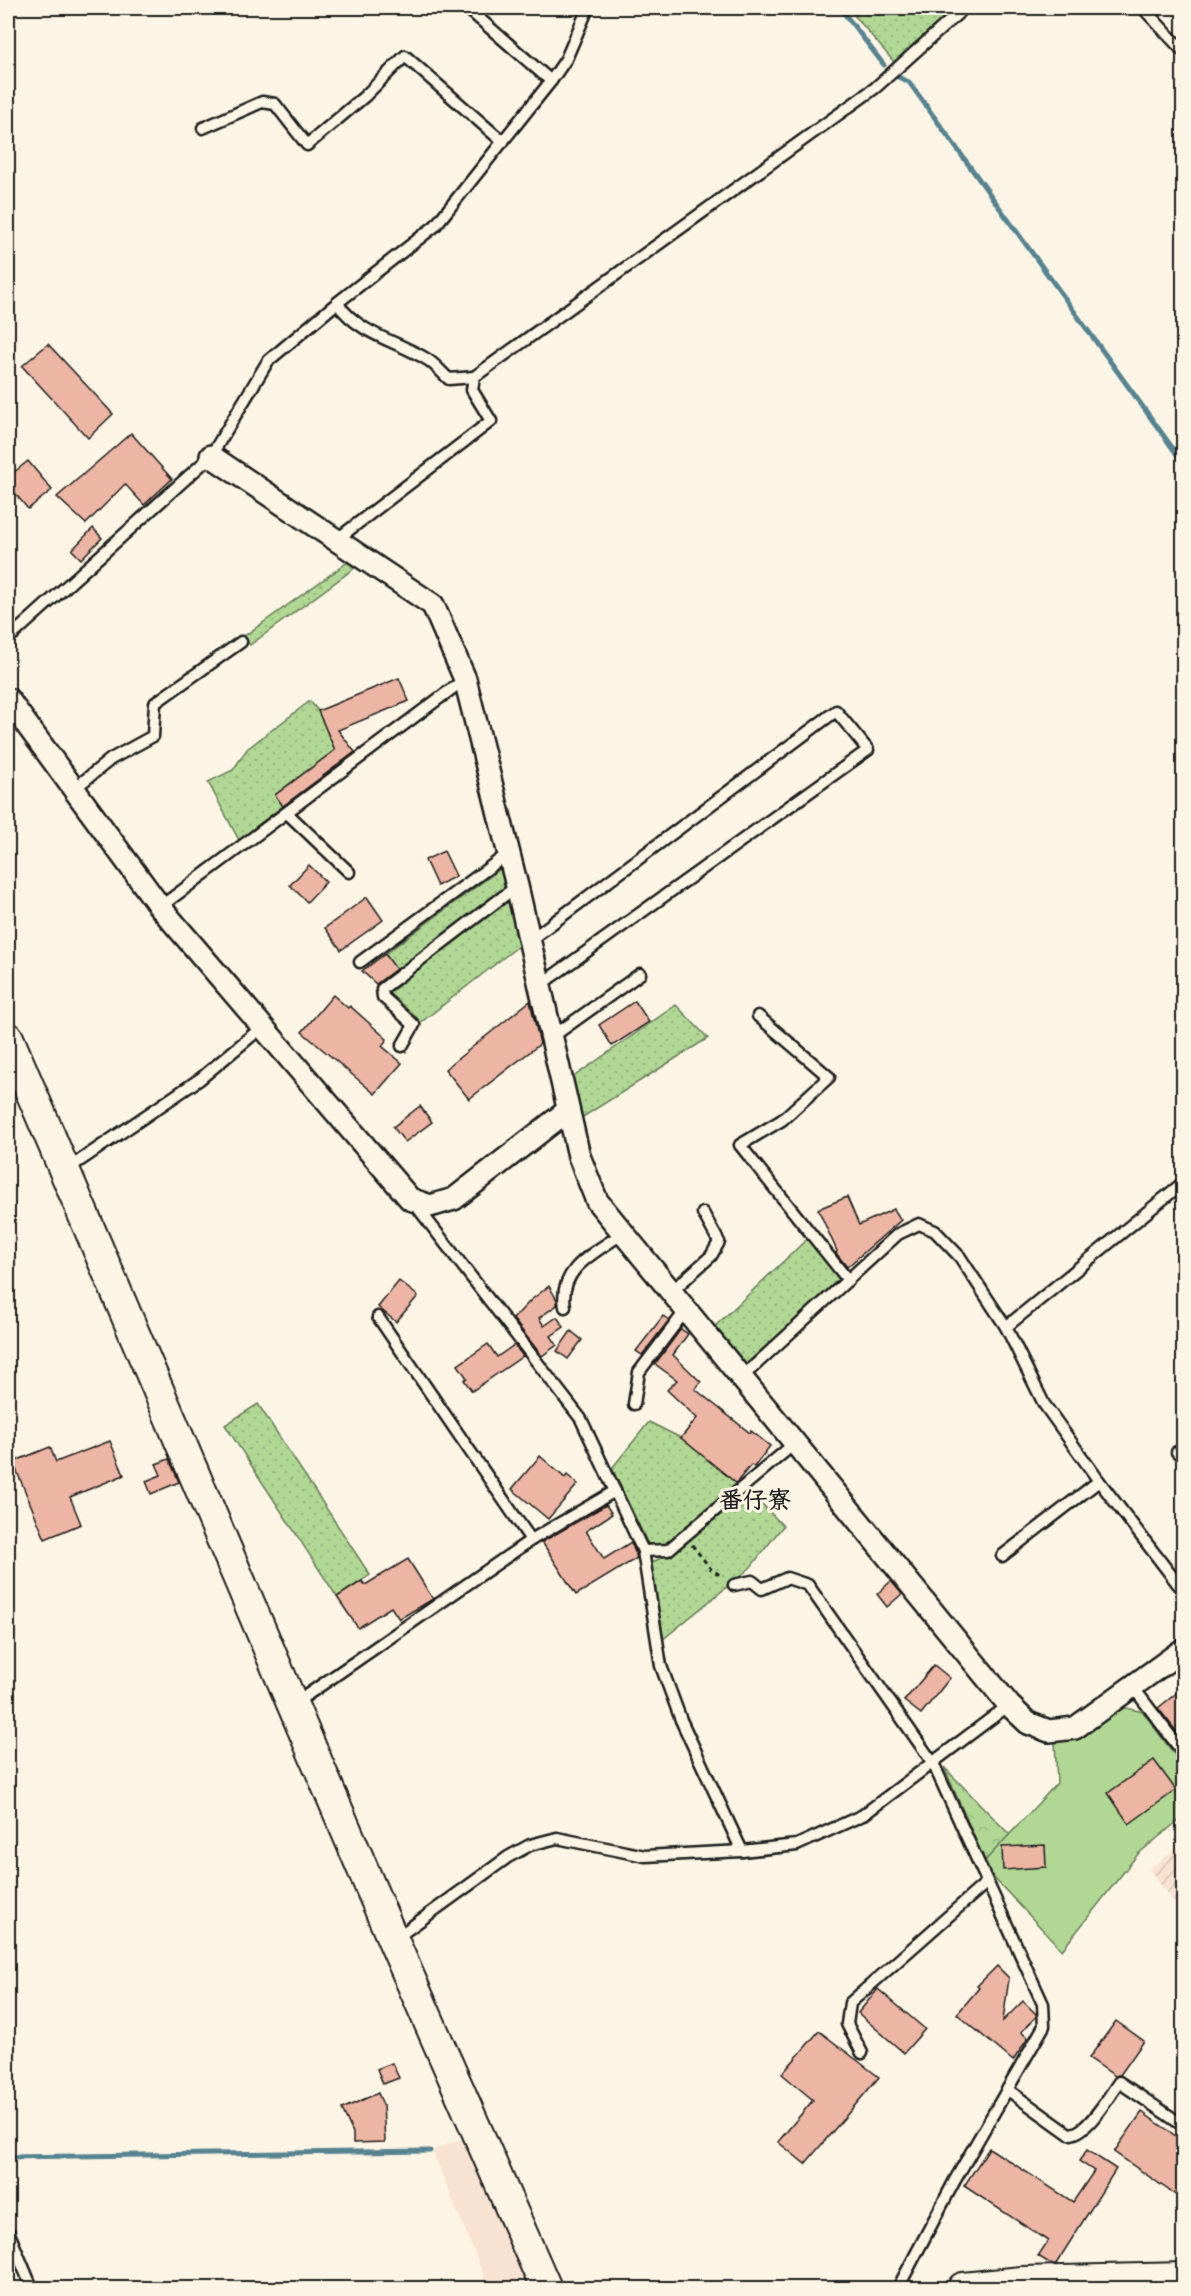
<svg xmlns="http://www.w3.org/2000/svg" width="1191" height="2296" font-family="'Indie Flower','LXGW WenKai TC',sans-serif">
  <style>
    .built { fill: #f8e2d1 }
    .industrial { fill: url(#industrial-furrows) }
    .grass { fill: url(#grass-dots); stroke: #667a58; stroke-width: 1.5 }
    .forest { fill: url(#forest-crowns); stroke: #667a58; stroke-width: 1.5 }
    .park { fill: #b0d894; stroke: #667a58; stroke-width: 1.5 }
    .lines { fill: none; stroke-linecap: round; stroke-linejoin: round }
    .stream { stroke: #578391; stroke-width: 5 }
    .building { fill: #edb5a3; stroke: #1c1c1c; stroke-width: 1.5 }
    .lane-casing { stroke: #1c1c1c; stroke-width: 15 }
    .street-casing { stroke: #1c1c1c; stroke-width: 26 }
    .secondary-casing { stroke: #1c1c1c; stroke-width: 34 }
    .path { stroke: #1c1c1c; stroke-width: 3; stroke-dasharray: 4.5 4.5; stroke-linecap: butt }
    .lane { stroke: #fcf5e5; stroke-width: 10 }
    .street { stroke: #fcf5e5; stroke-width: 21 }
    .secondary { stroke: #fcf5e5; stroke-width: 30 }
    .labels { text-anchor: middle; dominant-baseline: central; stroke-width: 6; stroke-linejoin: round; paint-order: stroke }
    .quarter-label { font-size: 24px; font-weight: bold; fill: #1c1c1c; stroke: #fcf5e5 }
  </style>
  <defs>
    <pattern id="industrial-furrows" width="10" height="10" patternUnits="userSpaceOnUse" patternTransform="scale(1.5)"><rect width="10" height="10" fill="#f8e2d1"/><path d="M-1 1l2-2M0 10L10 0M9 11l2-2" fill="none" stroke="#d4c1b3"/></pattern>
    <pattern id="grass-dots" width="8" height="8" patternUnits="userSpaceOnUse" patternTransform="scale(1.5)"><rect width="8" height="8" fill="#b0d894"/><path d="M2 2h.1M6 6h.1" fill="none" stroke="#97b97f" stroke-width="1.8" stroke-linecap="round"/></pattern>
    <pattern id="forest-crowns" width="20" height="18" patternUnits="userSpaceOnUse" patternTransform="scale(1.5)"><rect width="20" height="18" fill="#b0d894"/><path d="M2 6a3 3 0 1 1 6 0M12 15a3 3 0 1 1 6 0" fill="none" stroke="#97b97f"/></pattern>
  </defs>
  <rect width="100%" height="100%" fill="#fcf5e5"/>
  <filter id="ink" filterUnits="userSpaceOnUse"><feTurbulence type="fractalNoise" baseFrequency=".0167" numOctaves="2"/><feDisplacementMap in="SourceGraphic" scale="12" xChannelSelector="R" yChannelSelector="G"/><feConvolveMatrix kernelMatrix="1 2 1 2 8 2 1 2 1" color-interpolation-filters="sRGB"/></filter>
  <g filter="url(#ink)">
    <path class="built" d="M464,2138L526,2275L517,2283L486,2281L432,2150Z"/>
    <path class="industrial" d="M1183,1844V1910L1172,1900L1149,1869Z"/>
    <g class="grass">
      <path d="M848,8H954L894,62Z"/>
      <path d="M348,562L356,567L250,645L243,637Z"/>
      <path d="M310,701L318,711L335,750L275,795L283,806L239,840L208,782L233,770L247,749Z"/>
      <path d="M503,867L521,944L420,1023L388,994L404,981L385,954Z"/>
      <path d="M676,1005L708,1038L578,1120L569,1080Z"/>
      <path d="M808,1238L843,1278L744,1366L712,1329Z"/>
      <path d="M258,1404L370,1575L337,1597L225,1425Z"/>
      <path d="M649,1422L681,1438L738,1484L667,1545C659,1548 653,1548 647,1542L612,1468Z"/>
      <path d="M751,1492L783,1526L750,1568L662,1640L650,1564L671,1552Z"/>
    </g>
    <path class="forest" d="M944,1767L1010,1835L985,1861Z"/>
    <path class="park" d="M1122,1707L1143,1712L1183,1766V1817L1138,1854L1062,1950L991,1875L985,1861L1057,1783L1055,1741L1080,1738Z"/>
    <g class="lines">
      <g class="stream">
        <path d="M840,8L884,65"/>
        <path d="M898,77L909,82L1184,464"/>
        <path d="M8,2157L430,2151"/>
      </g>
    </g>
    <g class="building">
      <path d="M48,344L113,414L88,438L22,366Z"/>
      <path d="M131,433L172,479L144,505L125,484L86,524L57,497Z"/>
      <path d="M28,461L52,490L28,509L8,485V477Z"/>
      <path d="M93,528L102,538L81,559L72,550Z"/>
      <path d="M399,678L409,701L338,730L355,752L283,806L275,795L335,750L318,711Z"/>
      <path d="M444,851L456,876L437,886L425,860Z"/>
      <path d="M309,865L326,882L307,902L290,885Z"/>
      <path d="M367,897L383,920L341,950L325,928Z"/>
      <path d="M385,954L396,969L376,984L362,971Z"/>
      <path d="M333,995L348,1008L350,1006L387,1039L382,1046L402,1063L375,1094L302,1032Z"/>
      <path d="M530,1001L540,1044L469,1099L445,1069Z"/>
      <path d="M635,1001L649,1022L612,1046L599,1025Z"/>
      <path d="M420,1106L432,1122L405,1142L393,1127Z"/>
      <path d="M847,1197L859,1225L894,1209L901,1220L847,1267L836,1253L837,1251L818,1209Z"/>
      <path d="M399,1281L418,1296L396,1322L378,1307Z"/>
      <path d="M549,1286L557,1300V1305L539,1318L544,1326L557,1317L564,1327L551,1336L557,1345L542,1356L513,1319L531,1300Z"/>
      <path d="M663,1316L669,1320L642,1355L636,1351Z"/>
      <path d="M681,1329L688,1334L673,1355L701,1382L695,1389L750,1433L751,1431L770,1446L754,1467L751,1465L736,1483L681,1438L697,1418L667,1390L677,1380L655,1364Z"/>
      <path d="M571,1331L582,1340L568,1359L557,1351Z"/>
      <path d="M488,1344L497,1357L514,1345L523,1356L472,1391L464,1380L467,1378L458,1365Z"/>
      <path d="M110,1441L124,1475L70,1497L81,1524L45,1539L13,1462L50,1447L56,1462Z"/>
      <path d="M540,1456L565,1478L567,1475L578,1484L548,1519L512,1489Z"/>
      <path d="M169,1459L179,1482L151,1494L146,1481L161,1475L156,1464Z"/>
      <path d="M606,1505L612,1514L586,1531L604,1559L631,1542L637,1558L576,1595L542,1542Z"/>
      <path d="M408,1559L433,1599L399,1619L391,1607L358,1628L337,1597L362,1581L365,1585Z"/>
      <path d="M891,1581L902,1594L887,1607L877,1594Z"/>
      <path d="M934,1665L950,1678L921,1714L904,1701Z"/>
      <path d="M1184,1687V1741L1158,1708Z"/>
      <path d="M1154,1760L1176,1790L1129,1824L1108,1793Z"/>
      <path d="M1045,1845L1046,1867L1003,1870L1002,1847Z"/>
      <path d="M997,1966L1009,1978L1003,2021L1023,2001L1036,2014V2017L1021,2032L1028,2038L1013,2061L957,2014L979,1988L977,1986Z"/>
      <path d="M878,1989L925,2029L904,2053L858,2013Z"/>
      <path d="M1116,2021L1144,2041L1120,2075L1115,2076L1089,2058Z"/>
      <path d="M819,2031L879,2077L805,2164L778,2142L813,2100L782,2074Z"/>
      <path d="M392,2063L399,2078L383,2084L377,2069Z"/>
      <path d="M378,2093L383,2105L385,2142L353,2143V2133L342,2109Z"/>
      <path d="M1142,2112L1184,2142V2186L1177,2196L1114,2152Z"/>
      <path d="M989,2148L1073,2202L1094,2171L1079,2161L1087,2150L1116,2169L1056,2264H1051L1038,2256L1048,2241L964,2186Z"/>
    </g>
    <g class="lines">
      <g class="lane-casing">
        <g id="lane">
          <path d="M467,8L551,81"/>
          <path d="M1143,8L1184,52"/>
          <path d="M203,128L262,102L275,104L307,145L365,96L405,56L503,142"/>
          <path d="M337,303C361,336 396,340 428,360C436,365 442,373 449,379L474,377"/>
          <path d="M336,540L491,421L472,390L474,377L875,88L964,8"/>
          <path d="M8,639L211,456L268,361L337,303L435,226L551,81L566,59L588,8"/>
          <path d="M74,789L111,759L153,736L155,703L241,642"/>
          <path d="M287,813L349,872"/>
          <path d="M160,907L465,679"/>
          <path d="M530,940L836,711L868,750L540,985"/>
          <path d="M360,962L509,853"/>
          <path d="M758,1016L829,1077L782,1120L740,1145L848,1280"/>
          <path d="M552,1037L640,974"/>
          <path d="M402,1046L414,1025L383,997L382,989L517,886"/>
          <path d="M66,1170L200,1079L262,1027"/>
          <path d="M414,1203L581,1419L643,1551L661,1666L681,1720L742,1851"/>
          <path d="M671,1292L711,1256L719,1242L703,1213"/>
          <path d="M565,1307C558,1268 595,1253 623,1233"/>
          <path d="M378,1317L531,1540"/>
          <path d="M1006,1327L1184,1182"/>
          <path d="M741,1378L898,1234L919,1224L935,1231L960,1257L1006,1327L1044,1404L1099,1481L1184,1592"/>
          <path d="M634,1404L639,1372L686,1310"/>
          <path d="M1177,1452L1184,1457"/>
          <path d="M643,1551L668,1550L795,1443"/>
          <path d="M1002,1556L1099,1481"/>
          <path d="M734,1585L752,1581L762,1589L787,1578L808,1585L933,1763L1043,2004L1044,2026L955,2180L898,2288"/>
          <path d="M1133,1687L1184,1754"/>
          <path d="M294,1704L531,1540L615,1491"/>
          <path d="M396,1938L508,1857L530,1845L557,1838L645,1856L742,1851L797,1845L863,1815L1009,1705"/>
          <path d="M862,2053L847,2024L850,2003L986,1883"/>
          <path d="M1008,2090L1069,2134C1087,2135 1109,2096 1119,2082L1184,2126"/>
          <path d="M8,2231L32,2288"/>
        </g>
      </g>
      <g class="street-casing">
        <g id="street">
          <path d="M211,456L433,605L465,679L517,886L579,1156L597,1201L1009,1705L1028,1723L1049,1731L1075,1728L1184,1649"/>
          <path d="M8,699L160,907L410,1199L430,1206L454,1199L567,1111"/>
        </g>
      </g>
      <g class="secondary-casing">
        <g id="secondary">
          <path d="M8,1038L393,1940L546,2288"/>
          <path d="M963,2288L1022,2282L1184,2278"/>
        </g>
      </g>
      <path class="path" d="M692,1545L711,1569L723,1577"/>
      <use href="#lane" class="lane"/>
      <use href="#street" class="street"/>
      <use href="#secondary" class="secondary"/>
    </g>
  </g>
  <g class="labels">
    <g class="quarter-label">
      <text x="755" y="1502">番仔寮</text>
    </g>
  </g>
  <rect width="1191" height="2296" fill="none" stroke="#fcf5e5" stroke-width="30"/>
  <rect x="15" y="15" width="1161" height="2266" fill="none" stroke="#1c1c1c" stroke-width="2" filter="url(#ink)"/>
</svg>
